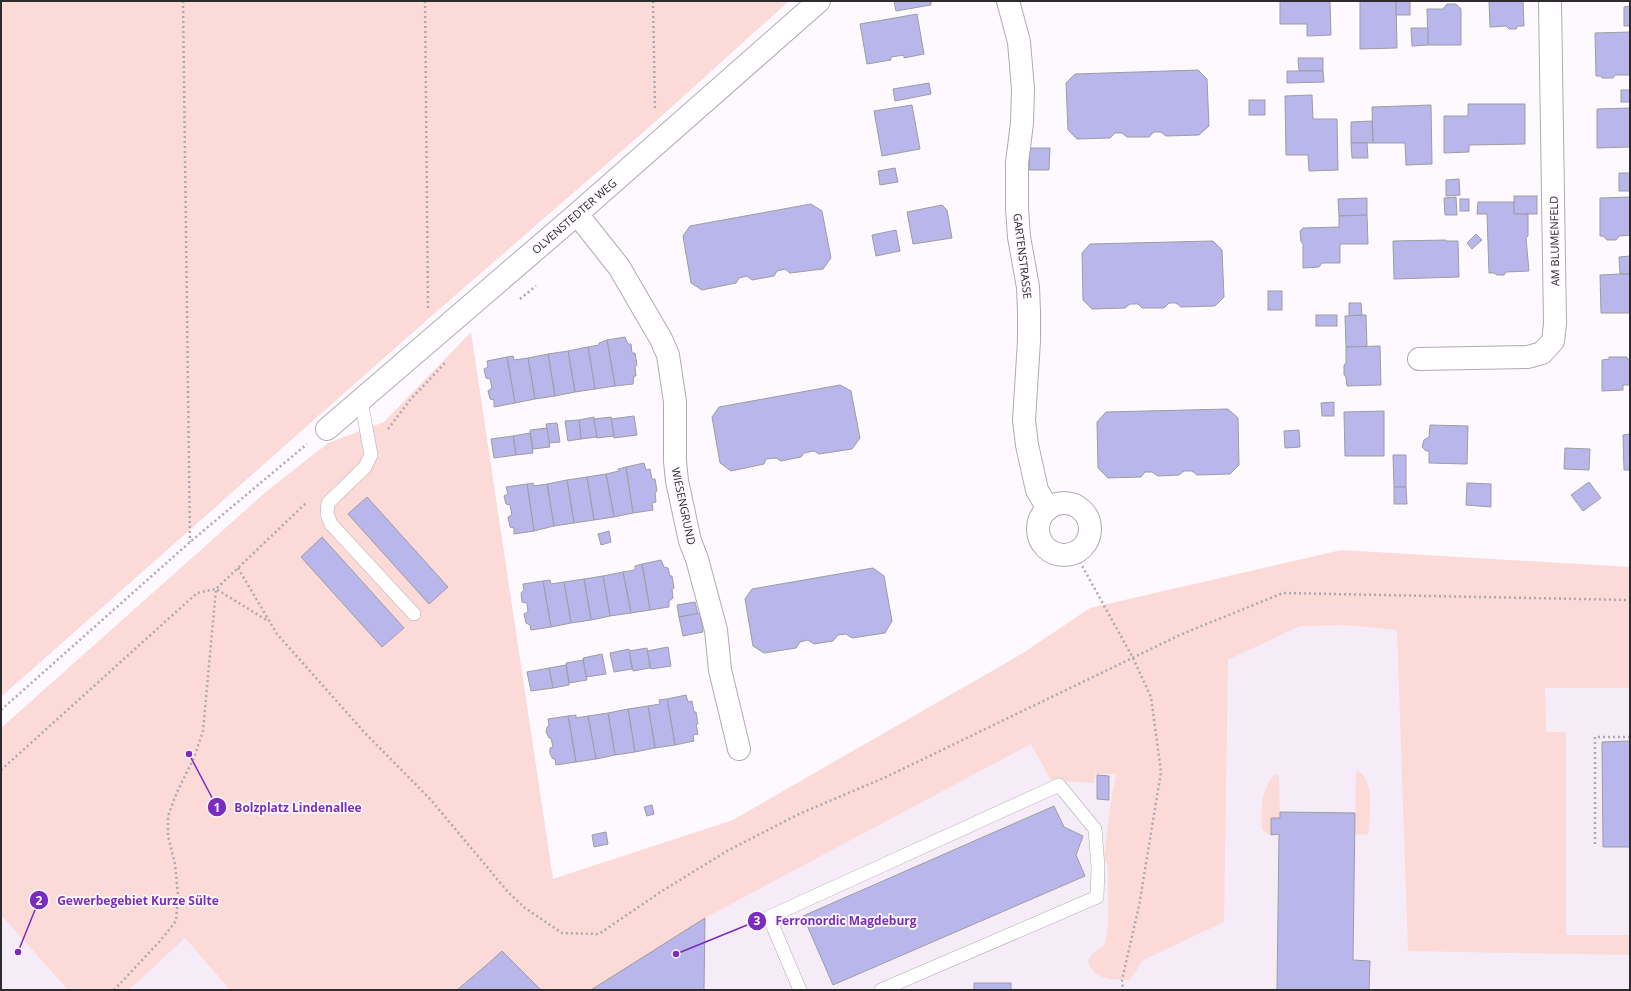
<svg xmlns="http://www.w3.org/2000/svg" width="1631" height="991" font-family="'Open Sans',sans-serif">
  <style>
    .built { fill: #f5ecf7 }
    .green { fill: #fbdad8 }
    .building { fill: #b8b6ea; stroke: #9d9da3 }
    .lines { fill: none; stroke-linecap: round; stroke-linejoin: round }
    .service-casing { stroke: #afabb0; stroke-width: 14 }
    .minor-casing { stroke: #afabb0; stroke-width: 24 }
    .path { stroke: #aca9ae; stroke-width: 2.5; stroke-dasharray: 2 3; stroke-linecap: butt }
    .service { stroke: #fff; stroke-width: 13 }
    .minor { stroke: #fff; stroke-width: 22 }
    .labels { text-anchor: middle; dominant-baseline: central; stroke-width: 3.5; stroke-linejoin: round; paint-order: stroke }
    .street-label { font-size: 11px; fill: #2d2b2d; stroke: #fdf9ff }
    .leader { fill: none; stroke: #7b2cbf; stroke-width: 1.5 }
    .callout-dot { fill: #7b2cbf; stroke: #fdf9ff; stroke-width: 1.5 }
    .mark-label { font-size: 12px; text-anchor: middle; font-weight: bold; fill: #fff }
    .callout-label { font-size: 12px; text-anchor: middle; font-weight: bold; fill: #7b2cbf; stroke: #fdf9ff; stroke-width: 3.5; stroke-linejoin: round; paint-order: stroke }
  </style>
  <rect width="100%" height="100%" fill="#fdf9ff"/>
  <g class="built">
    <path d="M1347,625L1630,629V990H591L705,918L1031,744L1228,660L1300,626Z"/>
    <path d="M1,915L68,990H1Z"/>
    <path d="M185,938L230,990H129Z"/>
  </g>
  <g class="green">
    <path d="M1,1H789L655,122L428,319L1,697Z"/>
    <path d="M471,332L553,879L733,820L1023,653L1090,608L1341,550L1630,567V688H1545L1546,732H1566V935H1630V955L1408,951L1397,630L1347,625L1300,626L1228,660L1224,922L1143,960L1130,980C1112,979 1095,981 1088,962L1092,954L1105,945L1108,925V866L1104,858L1110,808L1116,774H1095L1094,783L1051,780L1031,744L705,918L704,990H513L490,962L457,990H230L185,938L129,990H68L1,915V728L267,491L328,443L384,422Z"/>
    <path d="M1358,771C1375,779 1370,819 1368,834L1355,835L1356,772Z"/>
    <path d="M1275,775H1279L1280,818L1271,819V835L1262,830C1261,812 1260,788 1275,775Z"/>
  </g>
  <g class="building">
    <path d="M894,1H931V5L896,11Z"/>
    <path d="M1280,1H1330L1331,35L1307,36V24H1280Z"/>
    <path d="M1360,1H1396L1397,48L1360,49Z"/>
    <rect x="1396" y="1" width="14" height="14"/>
    <path d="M1489,1H1523L1524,26H1518L1516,29H1509L1506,26L1490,27Z"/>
    <path d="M1447,4H1456L1461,9V45H1428L1427,9H1443Z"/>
    <path d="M1630,6V26H1624V7Z"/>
    <path d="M917,14L924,54L904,58V55L891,57V60L867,64L860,24Z"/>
    <path d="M1411,28H1428V45L1412,46Z"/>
    <path d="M1630,32V75H1615L1613,78H1602L1601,76H1596L1595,33Z"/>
    <path d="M1298,58H1323V71H1299Z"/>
    <path d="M1198,70L1207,79L1209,126L1199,135L1166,136L1161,132H1154L1149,137H1127L1122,133H1115L1110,138L1077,139L1068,130L1066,83L1075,74Z"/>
    <path d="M1287,71H1323L1324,82L1287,83Z"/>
    <path d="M929,83L931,94L895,101L893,89Z"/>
    <rect x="1621" y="90" width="9" height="12"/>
    <path d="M1312,95L1313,119H1337L1338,170L1309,171L1308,155H1286L1285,96Z"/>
    <rect x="1249" y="100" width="16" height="15"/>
    <path d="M1468,104H1525V144L1469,145V152L1444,153V116H1468Z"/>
    <path d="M912,105L920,149L882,156L874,111Z"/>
    <path d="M1431,105L1432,164L1406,165L1405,143H1373L1372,107Z"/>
    <path d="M1630,108V147L1597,148V109Z"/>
    <path d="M1372,121L1373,143H1351V122Z"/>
    <path d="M1351,143H1367L1368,158H1352Z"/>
    <path d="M1030,148H1050L1049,170H1029Z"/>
    <path d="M895,168L898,182L880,185L878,171Z"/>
    <rect x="1619" y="173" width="11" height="18"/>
    <path d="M1459,179L1460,195L1446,196V180Z"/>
    <rect x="1514" y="196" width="23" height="18"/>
    <path d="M1456,197L1457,215H1445L1444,198Z"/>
    <path d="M1630,197V235L1619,236L1616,240H1607L1603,236H1600V198Z"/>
    <path d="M1367,198V215L1339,216L1338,199Z"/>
    <rect x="1460" y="199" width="9" height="12"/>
    <path d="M1478,202H1514V214H1528V236L1526,238L1529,271L1506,272L1504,275H1497L1494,273H1489L1487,214H1477Z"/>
    <path d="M811,204L822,211L831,258L823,269L790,273L785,269L777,271L774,276L752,280L747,276L739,278L736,283L702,290L691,283L683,236L690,226Z"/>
    <path d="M942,205L947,210L952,238L913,244L907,212Z"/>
    <path d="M1367,215L1368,244H1340V263H1322L1319,267L1303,268V244L1301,242L1300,231L1303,228L1339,227V216Z"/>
    <path d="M896,230L900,251L876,256L872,235Z"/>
    <path d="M1476,234L1482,240L1472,249L1467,243Z"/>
    <path d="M1446,240V241H1458L1459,277L1394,279L1393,241Z"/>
    <path d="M1213,241L1222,250L1224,297L1215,306L1181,307L1176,303H1169L1164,308H1142L1138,304H1130L1125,308L1092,309L1083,300L1082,253L1090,244Z"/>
    <path d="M1630,256V274H1620L1619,257Z"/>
    <path d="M1620,274H1630V313H1601L1600,275Z"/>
    <rect x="1268" y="291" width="14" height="19"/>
    <path d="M1349,303H1361L1362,315L1349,316Z"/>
    <rect x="1316" y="315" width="21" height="11"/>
    <path d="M1366,315L1367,347H1346L1345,316Z"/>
    <path d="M625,337L628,344H631L632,353H635L637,365L635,366L636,376H634L633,384L615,386L607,340Z"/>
    <path d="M607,340L615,386L595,389L588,347L599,345V343Z"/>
    <path d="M1380,346L1381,385L1347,386L1346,377L1344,375V365L1346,363V347Z"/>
    <path d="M588,347L595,389L575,392L568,351Z"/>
    <path d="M568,351L575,392L555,396L548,354Z"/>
    <path d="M548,354L555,396L535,399L528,358Z"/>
    <path d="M513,356L514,360L528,358L535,399L515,403L507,357Z"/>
    <path d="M507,357L515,403L494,407V400L490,399L488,391L492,388L490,379L486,378L484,369L488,367L487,361Z"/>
    <path d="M1609,357H1627V359H1630V385H1623V390L1602,391V360L1609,359Z"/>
    <path d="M840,385L851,391L860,438L852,449L819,454L814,451L804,453L801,457L781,461L776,458L766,459L764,464L731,471L720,463L712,417L719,407Z"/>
    <path d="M1334,402V416H1322L1321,403Z"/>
    <path d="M1228,409L1238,418L1239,465L1230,474L1197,475L1192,471H1184L1179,475L1158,476L1152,472H1145L1141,477L1108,478L1098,468L1097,422L1106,412Z"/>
    <path d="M1384,411V456H1345L1344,412Z"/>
    <path d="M634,416L637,435L614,438L611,419Z"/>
    <path d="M594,417L597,437L581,439L579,420Z"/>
    <path d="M611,417L614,436L597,438L594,419Z"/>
    <path d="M579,420L581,439L568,441L565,421Z"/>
    <path d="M557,423L560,442L549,443L546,424Z"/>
    <path d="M1430,425L1468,426L1467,464L1429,463V451H1426L1422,447L1424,440L1429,437Z"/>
    <path d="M547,428L550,447L533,449L530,430Z"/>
    <path d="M1299,430L1300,447L1285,448L1284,431Z"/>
    <path d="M530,433L533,453L516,455L513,436Z"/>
    <path d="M1630,434V470H1624L1623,435Z"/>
    <path d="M513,436L516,455L494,458L491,439Z"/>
    <path d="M1565,448L1590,449L1589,470L1564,469Z"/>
    <path d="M1393,455H1406V487H1394Z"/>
    <path d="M644,463L646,470L650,469L652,479H655L657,491L655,492L656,502L652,503L653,510L633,513L626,467Z"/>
    <path d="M626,467L633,513L614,517L606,474L619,471L618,469Z"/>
    <path d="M606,474L614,517L594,520L587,477Z"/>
    <path d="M587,477L594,520L574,523L567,480Z"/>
    <path d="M567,480L574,523L554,526L547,484Z"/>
    <path d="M1589,482L1601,498L1583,511L1571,495Z"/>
    <path d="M533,483L534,486L547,484L554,526L534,531L527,484Z"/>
    <path d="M1467,483L1491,484V507L1466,505Z"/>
    <path d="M527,484L534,531L514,534V528L510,527L508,517L512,515L510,505L506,504L504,496L508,494L506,487Z"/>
    <path d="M1394,487H1406L1407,504H1394Z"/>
    <path d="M367,497L448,587L429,604L348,514Z"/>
    <path d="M609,531L611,542L601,545L598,534Z"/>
    <path d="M322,537L404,628L382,647L301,557Z"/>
    <path d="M661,560L664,567L668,568L670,576H672L674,588L672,589L673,598L669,601V607L650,610L642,564Z"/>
    <path d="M642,564L650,610L631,613L623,572L635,570V566Z"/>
    <path d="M873,568L884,576L892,621L885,633L852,638L846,634L838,635L833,641L814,644L808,640L800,642L796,648L764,653L753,646L745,599L752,589Z"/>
    <path d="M623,572L631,613L610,616L603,576Z"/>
    <path d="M603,576L610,616L591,620L584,579Z"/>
    <path d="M584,579L591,620L571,623L564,582Z"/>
    <path d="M550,580L551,584L564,582L571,623L551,627L543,581Z"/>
    <path d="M543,581L551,627L531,630L530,625L526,623L524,614L528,612L527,603L522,602L521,593L524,590L523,584Z"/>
    <path d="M695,602L698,614L679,617L677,605Z"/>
    <path d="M700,613L703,632L683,636L679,617Z"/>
    <path d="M668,647L671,666L651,669L647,651Z"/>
    <path d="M647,648L650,668L633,671L629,651Z"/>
    <path d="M629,649L632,669L614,672L610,653Z"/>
    <path d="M602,654L606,674L586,677L583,658Z"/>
    <path d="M583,660L587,680L569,683L566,663Z"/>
    <path d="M566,665L569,685L553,688L549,668Z"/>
    <path d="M549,668L553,688L531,691L527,672Z"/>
    <path d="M686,695L688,702L692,701L694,712H696L698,724H696L698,734L693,735L694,741L675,745L667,699Z"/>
    <path d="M667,699L675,745L655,748L648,706L660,704L659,700Z"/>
    <path d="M648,706L655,748L635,752L628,709Z"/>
    <path d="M628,709L635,752L615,755L608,713Z"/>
    <path d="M608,713L615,755L596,759L588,716Z"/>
    <path d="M576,715V718L588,716L596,759L576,762L568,716Z"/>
    <path d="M568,716L576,762L556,765L555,759H553L550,754V748L553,747L551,738H549L546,732L547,727L549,726L548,719Z"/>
    <path d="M1630,741V847H1603L1602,742Z"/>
    <path d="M1097,775L1109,776V800L1097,799Z"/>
    <path d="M652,805L654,814L647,816L644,807Z"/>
    <path d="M1054,806L1064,827L1083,836L1076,855L1085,876L833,985L803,916Z"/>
    <path d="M1280,812L1355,813L1353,960L1370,961L1369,990H1277L1279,834L1271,835V818H1280Z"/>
    <path d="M606,832L608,844L594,847L592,835Z"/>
    <path d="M705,918L704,990H591Z"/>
    <path d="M502,951L541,990H457L490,962Z"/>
    <rect x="974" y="983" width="37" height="7"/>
  </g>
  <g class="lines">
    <g class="service-casing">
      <g id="service">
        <path d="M361,400L371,455L365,467L328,503L327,514L331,524L414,614"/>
        <path d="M800,990L769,917L1059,785L1095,829L1098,867L1097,897L881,990"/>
      </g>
    </g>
    <g class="minor-casing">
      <g id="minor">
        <path d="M1008,1L1019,42L1023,89L1022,123L1017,163V208L1019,237L1028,287L1029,312V341L1024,420L1027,445L1037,490L1048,509"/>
        <path d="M577,214L619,267L661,339L668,355L675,402V461L677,481L690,541L697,559L716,630L720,670L739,749"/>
        <path d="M1419,359L1528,357L1542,353L1553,341L1555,324L1550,1"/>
        <path d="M327,429L577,214L819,1"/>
        <circle cx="1064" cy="529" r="26"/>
      </g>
    </g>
    <g class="path">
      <path d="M183,1L190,542"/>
      <path d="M425,1L428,308"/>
      <path d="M653,1L655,111"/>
      <path d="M520,299L536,286"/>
      <path d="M388,429L410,400L446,362"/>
      <path d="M1075,553L1133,658L1151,697L1161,772L1139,906L1122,980L1123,990"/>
      <path d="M238,568L277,634L365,733L431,800L508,892L525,908L562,933L599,934L659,893L727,851L799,814L886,777L1182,634L1283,593L1630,600"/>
      <path d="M1,710L190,542L307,444"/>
      <path d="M1,770L197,593L216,589L268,621"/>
      <path d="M1595,844V737H1630"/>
      <path d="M114,990L160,941L176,921L178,895L175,864L168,836V816L177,792L194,758L203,731L216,589L306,503"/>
    </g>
    <use href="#service" class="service"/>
    <use href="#minor" class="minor"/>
  </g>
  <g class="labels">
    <g class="street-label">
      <text transform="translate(574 216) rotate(-41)">OLVENSTEDTER WEG</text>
      <text transform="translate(1554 241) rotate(-91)">AM BLUMENFELD</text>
      <text transform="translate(1023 256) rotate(83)">GARTENSTRASSE</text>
      <text transform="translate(684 506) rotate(78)">WIESENGRUND</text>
    </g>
  </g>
  <path class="leader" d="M189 754L217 807M18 952L39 900M676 954L757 921"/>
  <g class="callout-dot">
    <circle cx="189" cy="754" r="4"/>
    <circle cx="18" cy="952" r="4"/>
    <circle cx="676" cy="954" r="4"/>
    <circle cx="217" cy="807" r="10"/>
    <circle cx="39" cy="900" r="10"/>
    <circle cx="757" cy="921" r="10"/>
  </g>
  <g class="mark-label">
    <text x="217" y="812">1</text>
    <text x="39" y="905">2</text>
    <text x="757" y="925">3</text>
  </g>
  <g class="callout-label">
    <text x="298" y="812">Bolzplatz Lindenallee</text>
    <text x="138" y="905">Gewerbegebiet Kurze Sülte</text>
    <text x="846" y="925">Ferronordic Magdeburg</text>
  </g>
  <rect width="1631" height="991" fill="none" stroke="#2d2b2d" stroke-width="4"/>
</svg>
